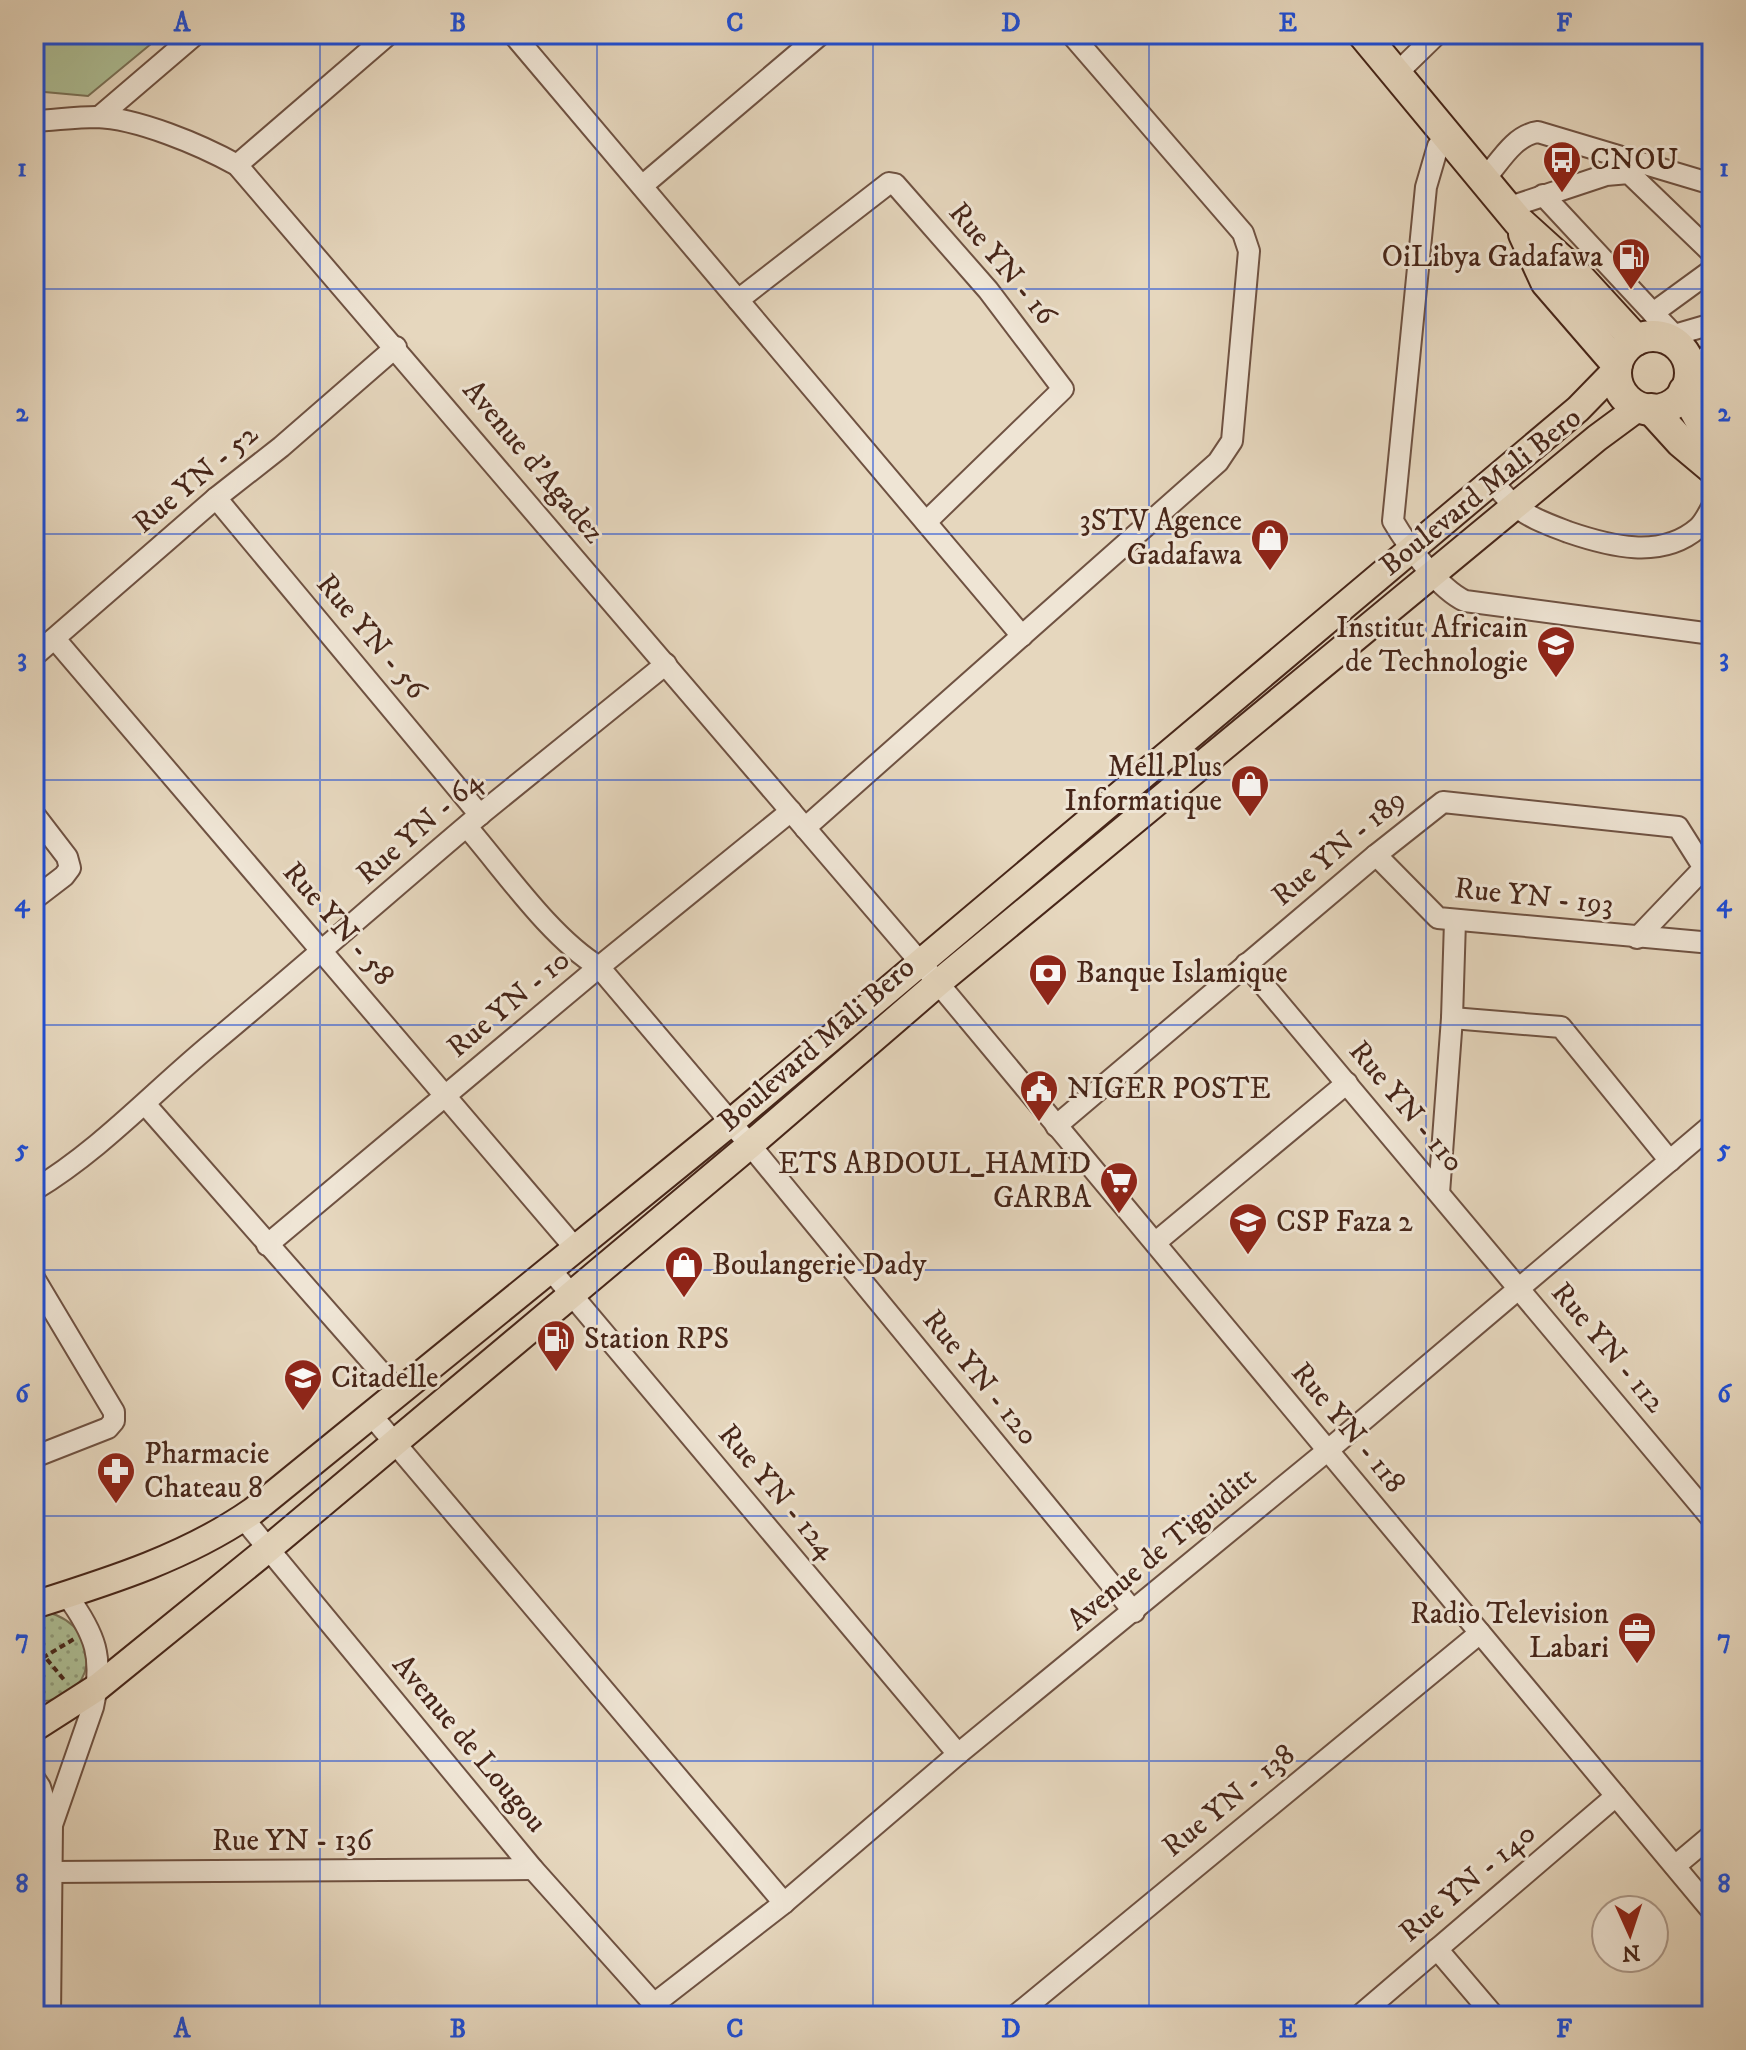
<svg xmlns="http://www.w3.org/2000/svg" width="1746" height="2050" font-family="'IM FELL DW Pica',serif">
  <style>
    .grass { fill: url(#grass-dots); stroke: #7a7258; stroke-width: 2 }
    .park { fill: #aebf96; stroke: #7a7258; stroke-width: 2 }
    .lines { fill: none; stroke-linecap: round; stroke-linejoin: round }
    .minor-casing { stroke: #6f5242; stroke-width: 24 }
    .major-casing { stroke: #472619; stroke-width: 30 }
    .highway-casing { stroke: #472619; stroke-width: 34 }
    .path { stroke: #472619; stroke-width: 4; stroke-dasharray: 6 4; stroke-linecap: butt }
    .minor { stroke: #efe5d5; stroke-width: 20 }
    .major { stroke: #e6d7be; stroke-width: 26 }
    .highway { stroke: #e6d7be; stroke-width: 30 }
    .grid { fill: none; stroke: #1d4ed8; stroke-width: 2; stroke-opacity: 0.55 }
    .labels { text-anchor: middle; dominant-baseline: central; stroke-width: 6; stroke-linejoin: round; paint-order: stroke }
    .poi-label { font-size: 30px; fill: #472619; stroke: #efe5d5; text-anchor: start }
    .street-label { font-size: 30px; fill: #472619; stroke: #efe5d5 }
    .neatline { fill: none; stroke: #1d4ed8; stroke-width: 3 }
    .grid-label { font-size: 26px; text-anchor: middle; font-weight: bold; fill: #1d4ed8 }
  </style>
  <defs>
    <pattern id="grass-dots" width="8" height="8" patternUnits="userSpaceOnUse" patternTransform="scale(2)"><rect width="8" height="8" fill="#aebf96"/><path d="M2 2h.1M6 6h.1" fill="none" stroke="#8f9b7a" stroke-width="1.8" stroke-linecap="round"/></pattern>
  </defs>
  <rect width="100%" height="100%" fill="#e6d7be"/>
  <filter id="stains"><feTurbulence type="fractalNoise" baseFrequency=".0025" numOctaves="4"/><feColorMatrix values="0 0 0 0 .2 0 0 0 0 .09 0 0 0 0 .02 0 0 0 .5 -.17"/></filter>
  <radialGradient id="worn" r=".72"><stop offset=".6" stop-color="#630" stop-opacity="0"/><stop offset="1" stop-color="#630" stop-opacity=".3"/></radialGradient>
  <path class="grass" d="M47,1612C108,1628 96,1706 34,1701V1613Z"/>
  <path class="park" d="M34,34H163L88,96L34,91Z"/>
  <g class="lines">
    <g class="minor-casing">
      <g id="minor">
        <path d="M513,34L1022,636"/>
        <path d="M1396,74L1437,34"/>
        <path d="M99,117L196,34"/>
        <path d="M34,121C55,120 76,117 96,117C137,118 201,145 237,165L938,983L1712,1911"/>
        <path d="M1448,136L1438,146L1426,187L1393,521C1407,545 1439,589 1465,601L1712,634"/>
        <path d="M237,165L389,34"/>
        <path d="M1484,180C1499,163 1514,135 1538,132L1712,184"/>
        <path d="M642,186L821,34"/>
        <path d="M1543,195L1653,313"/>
        <path d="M1507,208L1606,175L1629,173L1712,253"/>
        <path d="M738,300L889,183L895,184L988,290L1063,389L926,522"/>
        <path d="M1674,335L1653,313L1712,270"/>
        <path d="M1664,338L1712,324"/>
        <path d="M1689,376L1712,351"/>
        <path d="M1492,481C1499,489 1505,497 1513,504C1527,517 1550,525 1568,532C1609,546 1661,560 1698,528C1704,523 1708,514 1712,507"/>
        <path d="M216,498L480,815"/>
        <path d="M55,639L575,1248"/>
        <path d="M34,656L216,498L281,447L396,347"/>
        <path d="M34,814L67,857L70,868L64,876L34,899"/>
        <path d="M467,827C505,871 550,937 599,967L750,1145L1134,1612"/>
        <path d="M805,828L1218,462L1232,441L1249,251L1243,233L1071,34"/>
        <path d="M1376,855L1438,918L1712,943"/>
        <path d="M1246,964L1712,1519"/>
        <path d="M1452,1018L1561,1027L1670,1161"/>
        <path d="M145,1104L400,1394"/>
        <path d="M1056,1126L1376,855L1443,802L1678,827L1702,865V870L1637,938"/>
        <path d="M34,1190C102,1149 154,1091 215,1041C305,966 393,888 482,813C543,763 605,714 666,664"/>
        <path d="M1439,1193L1452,1018L1455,921"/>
        <path d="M1156,1242L1347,1083"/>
        <path d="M267,1245L599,967L791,811"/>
        <path d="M550,1269L958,1754"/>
        <path d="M34,1278L114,1412V1421L108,1428L34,1457"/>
        <path d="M372,1416L784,1903"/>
        <path d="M243,1518L533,1869L654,2004"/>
        <path d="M34,1778L40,1787L52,1825L50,2016"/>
        <path d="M52,1825L93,1707C104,1657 96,1635 66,1594"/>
        <path d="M1675,1866L1712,1835"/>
        <path d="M51,1872L533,1869"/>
        <path d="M1437,1949L1494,2016"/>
        <path d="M657,2016L654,2004L784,1903L958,1754L1327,1451L1712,1125"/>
        <path d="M1015,2016L1480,1633"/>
        <path d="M1359,2016L1616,1796"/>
      </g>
    </g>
    <g class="major-casing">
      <g id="major">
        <path d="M34,1605C110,1581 187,1557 253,1511L730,1123L1578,409L1616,370"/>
        <path d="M34,1728L98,1687L268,1549L750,1145L938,983L1597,438L1639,407"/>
      </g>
    </g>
    <g class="highway-casing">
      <g id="highway">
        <path d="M1363,34L1518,221L1570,268L1636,340"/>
        <path d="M1524,234L1546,282L1617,364"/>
        <circle cx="1653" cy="373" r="37"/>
        <path d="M1684,391L1712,441"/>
        <path d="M1651,409L1681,442L1712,468"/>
      </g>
    </g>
    <g class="path">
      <path d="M34,1644L66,1682"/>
      <path d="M34,1663L74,1639"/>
    </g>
    <use href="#minor" class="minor"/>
    <use href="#major" class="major"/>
    <use href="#highway" class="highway"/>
  </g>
  <path class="grid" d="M320,34V2016M597,34V2016M873,34V2016M1149,34V2016M1426,34V2016M34,289H1712M34,534H1712M34,780H1712M34,1025H1712M34,1270H1712M34,1516H1712M34,1761H1712"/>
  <defs>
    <g id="bus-pin" transform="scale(2)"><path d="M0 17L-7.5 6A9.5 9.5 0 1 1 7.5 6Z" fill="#8f2418" stroke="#efe5d5"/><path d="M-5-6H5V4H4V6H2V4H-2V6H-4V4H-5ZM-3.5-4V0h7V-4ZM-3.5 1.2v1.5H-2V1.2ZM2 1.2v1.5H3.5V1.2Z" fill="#fff"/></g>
    <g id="fuel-pin" transform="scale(2)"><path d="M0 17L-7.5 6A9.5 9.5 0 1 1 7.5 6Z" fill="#8f2418" stroke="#efe5d5"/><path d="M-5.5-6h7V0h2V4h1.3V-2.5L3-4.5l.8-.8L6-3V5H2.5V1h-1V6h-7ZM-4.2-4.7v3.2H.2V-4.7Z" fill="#fff"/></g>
    <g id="shop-pin" transform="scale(2)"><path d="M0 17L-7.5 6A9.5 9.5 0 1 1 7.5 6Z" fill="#8f2418" stroke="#efe5d5"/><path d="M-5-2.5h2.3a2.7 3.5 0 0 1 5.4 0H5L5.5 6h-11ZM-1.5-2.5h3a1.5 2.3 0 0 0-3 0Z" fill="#fff"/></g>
    <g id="university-pin" transform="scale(2)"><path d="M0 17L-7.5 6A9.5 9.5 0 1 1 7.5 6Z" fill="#8f2418" stroke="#efe5d5"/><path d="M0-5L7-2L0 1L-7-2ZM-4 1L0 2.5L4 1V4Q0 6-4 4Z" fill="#fff"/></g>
    <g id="bank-pin" transform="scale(2)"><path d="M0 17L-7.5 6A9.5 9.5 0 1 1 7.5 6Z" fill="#8f2418" stroke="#efe5d5"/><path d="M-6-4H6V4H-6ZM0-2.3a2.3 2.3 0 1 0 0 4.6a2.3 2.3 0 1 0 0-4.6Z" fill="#fff"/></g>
    <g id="civic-pin" transform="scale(2)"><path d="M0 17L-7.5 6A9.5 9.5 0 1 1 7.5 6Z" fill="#8f2418" stroke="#efe5d5"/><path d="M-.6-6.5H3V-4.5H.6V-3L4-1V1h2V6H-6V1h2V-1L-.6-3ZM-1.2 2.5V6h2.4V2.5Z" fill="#fff"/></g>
    <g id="supermarket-pin" transform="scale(2)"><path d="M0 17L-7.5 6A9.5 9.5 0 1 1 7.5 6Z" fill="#8f2418" stroke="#efe5d5"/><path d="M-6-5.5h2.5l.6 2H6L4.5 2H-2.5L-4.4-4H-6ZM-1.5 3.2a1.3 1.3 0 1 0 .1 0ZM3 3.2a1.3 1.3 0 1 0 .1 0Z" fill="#fff"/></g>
    <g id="school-pin" transform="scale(2)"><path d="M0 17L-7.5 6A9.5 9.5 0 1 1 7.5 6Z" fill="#8f2418" stroke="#efe5d5"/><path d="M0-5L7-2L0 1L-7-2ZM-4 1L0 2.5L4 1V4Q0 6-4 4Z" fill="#fff"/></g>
    <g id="pharmacy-pin" transform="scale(2)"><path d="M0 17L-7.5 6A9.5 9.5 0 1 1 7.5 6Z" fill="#8f2418" stroke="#efe5d5"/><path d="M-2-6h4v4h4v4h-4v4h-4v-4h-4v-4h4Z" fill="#fff"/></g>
    <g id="office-pin" transform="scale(2)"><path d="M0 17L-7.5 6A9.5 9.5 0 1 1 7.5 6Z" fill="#8f2418" stroke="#efe5d5"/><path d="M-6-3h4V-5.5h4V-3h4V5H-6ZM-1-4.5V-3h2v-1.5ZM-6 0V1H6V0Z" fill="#fff"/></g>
  </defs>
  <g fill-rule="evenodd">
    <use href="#bus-pin" x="1562" y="160"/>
    <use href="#fuel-pin" x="1631" y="257"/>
    <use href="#shop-pin" x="1270" y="538"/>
    <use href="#university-pin" x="1556" y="645"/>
    <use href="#shop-pin" x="1250" y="784"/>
    <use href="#bank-pin" x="1048" y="973"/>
    <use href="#civic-pin" x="1039" y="1089"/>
    <use href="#supermarket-pin" x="1119" y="1181"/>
    <use href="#school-pin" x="1248" y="1222"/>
    <use href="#shop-pin" x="684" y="1265"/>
    <use href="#fuel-pin" x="556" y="1339"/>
    <use href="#university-pin" x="303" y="1378"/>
    <use href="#pharmacy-pin" x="116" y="1471"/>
    <use href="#office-pin" x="1637" y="1631"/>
  </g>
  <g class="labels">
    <g class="poi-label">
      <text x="1590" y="160">CNOU</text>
      <text x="1603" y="257" text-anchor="end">OiLibya Gadafawa</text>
      <text x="1242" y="521" text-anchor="end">3STV Agence<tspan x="1242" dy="34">Gadafawa</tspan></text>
      <text x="1528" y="628" text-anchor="end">Institut Africain<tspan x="1528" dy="34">de Technologie</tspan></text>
      <text x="1222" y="767" text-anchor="end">Mell Plus<tspan x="1222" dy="34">Informatique</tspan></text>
      <text x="1076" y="973">Banque Islamique</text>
      <text x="1067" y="1089">NIGER POSTE</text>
      <text x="1091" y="1164" text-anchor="end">ETS ABDOUL_HAMID<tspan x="1091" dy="34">GARBA</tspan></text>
      <text x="1276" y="1222">CSP Faza 2</text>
      <text x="712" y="1265">Boulangerie Dady</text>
      <text x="584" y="1339">Station RPS</text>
      <text x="331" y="1378">Citadelle</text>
      <text x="144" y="1454">Pharmacie<tspan x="144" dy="34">Chateau 8</tspan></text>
      <text x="1609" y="1614" text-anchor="end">Radio Television<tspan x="1609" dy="34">Labari</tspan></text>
    </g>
    <g class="street-label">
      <text transform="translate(1002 264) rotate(50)">Rue YN - 16</text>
      <text transform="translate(533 462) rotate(50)">Avenue d'Agadez</text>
      <text transform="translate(196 479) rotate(-40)">Rue YN - 52</text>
      <text transform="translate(1481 492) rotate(-39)">Boulevard Mali Bero</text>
      <text transform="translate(371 637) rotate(50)">Rue YN - 56</text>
      <text transform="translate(420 828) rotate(-41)">Rue YN - 64</text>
      <text transform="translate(1339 848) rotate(-40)">Rue YN - 189</text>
      <text transform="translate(1534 897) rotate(6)">Rue YN - 193</text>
      <text transform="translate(338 924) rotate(49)">Rue YN - 58</text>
      <text transform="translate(509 1004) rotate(-40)">Rue YN - 10</text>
      <text transform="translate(817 1045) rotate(-41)">Boulevard Mali Bero</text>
      <text transform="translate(1406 1107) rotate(50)">Rue YN - 110</text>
      <text transform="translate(1608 1348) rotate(50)">Rue YN - 112</text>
      <text transform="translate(980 1378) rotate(51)">Rue YN - 120</text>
      <text transform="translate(1348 1428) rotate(50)">Rue YN - 118</text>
      <text transform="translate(777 1492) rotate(50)">Rue YN - 124</text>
      <text transform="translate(1162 1549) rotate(-40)">Avenue de Tiguiditt</text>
      <text transform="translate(469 1744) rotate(50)">Avenue de Lougou</text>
      <text transform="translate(1229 1801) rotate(-39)">Rue YN - 138</text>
      <text x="292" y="1841">Rue YN - 136</text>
      <text transform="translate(1468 1883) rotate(-40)">Rue YN - 140</text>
    </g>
  </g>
  <rect width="1746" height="2050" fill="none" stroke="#e6d7be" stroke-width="88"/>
  <g transform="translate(1630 1934) rotate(177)"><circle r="38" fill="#efe5d5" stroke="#ac998a" stroke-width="2"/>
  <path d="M0-6L14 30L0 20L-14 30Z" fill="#8f2418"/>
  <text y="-12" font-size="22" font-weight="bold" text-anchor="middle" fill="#472619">N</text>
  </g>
  <rect x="44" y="44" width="1658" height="1962" class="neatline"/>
  <g class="grid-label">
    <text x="182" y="31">A</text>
    <text x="458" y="31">B</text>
    <text x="735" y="31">C</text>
    <text x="1011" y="31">D</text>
    <text x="1288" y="31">E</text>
    <text x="1564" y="31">F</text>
    <text x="22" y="176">1</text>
    <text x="1724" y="176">1</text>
    <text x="22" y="421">2</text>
    <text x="1724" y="421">2</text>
    <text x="22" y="666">3</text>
    <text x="1724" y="666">3</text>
    <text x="22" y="911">4</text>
    <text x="1724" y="911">4</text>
    <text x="22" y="1157">5</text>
    <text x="1724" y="1157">5</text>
    <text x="22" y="1402">6</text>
    <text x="1724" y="1402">6</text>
    <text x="22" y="1647">7</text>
    <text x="1724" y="1647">7</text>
    <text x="22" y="1892">8</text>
    <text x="1724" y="1892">8</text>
    <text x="182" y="2037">A</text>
    <text x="458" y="2037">B</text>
    <text x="735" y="2037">C</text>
    <text x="1011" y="2037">D</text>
    <text x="1288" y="2037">E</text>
    <text x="1564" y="2037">F</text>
  </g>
  <rect width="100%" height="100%" filter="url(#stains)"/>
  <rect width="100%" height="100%" fill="url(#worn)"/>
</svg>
